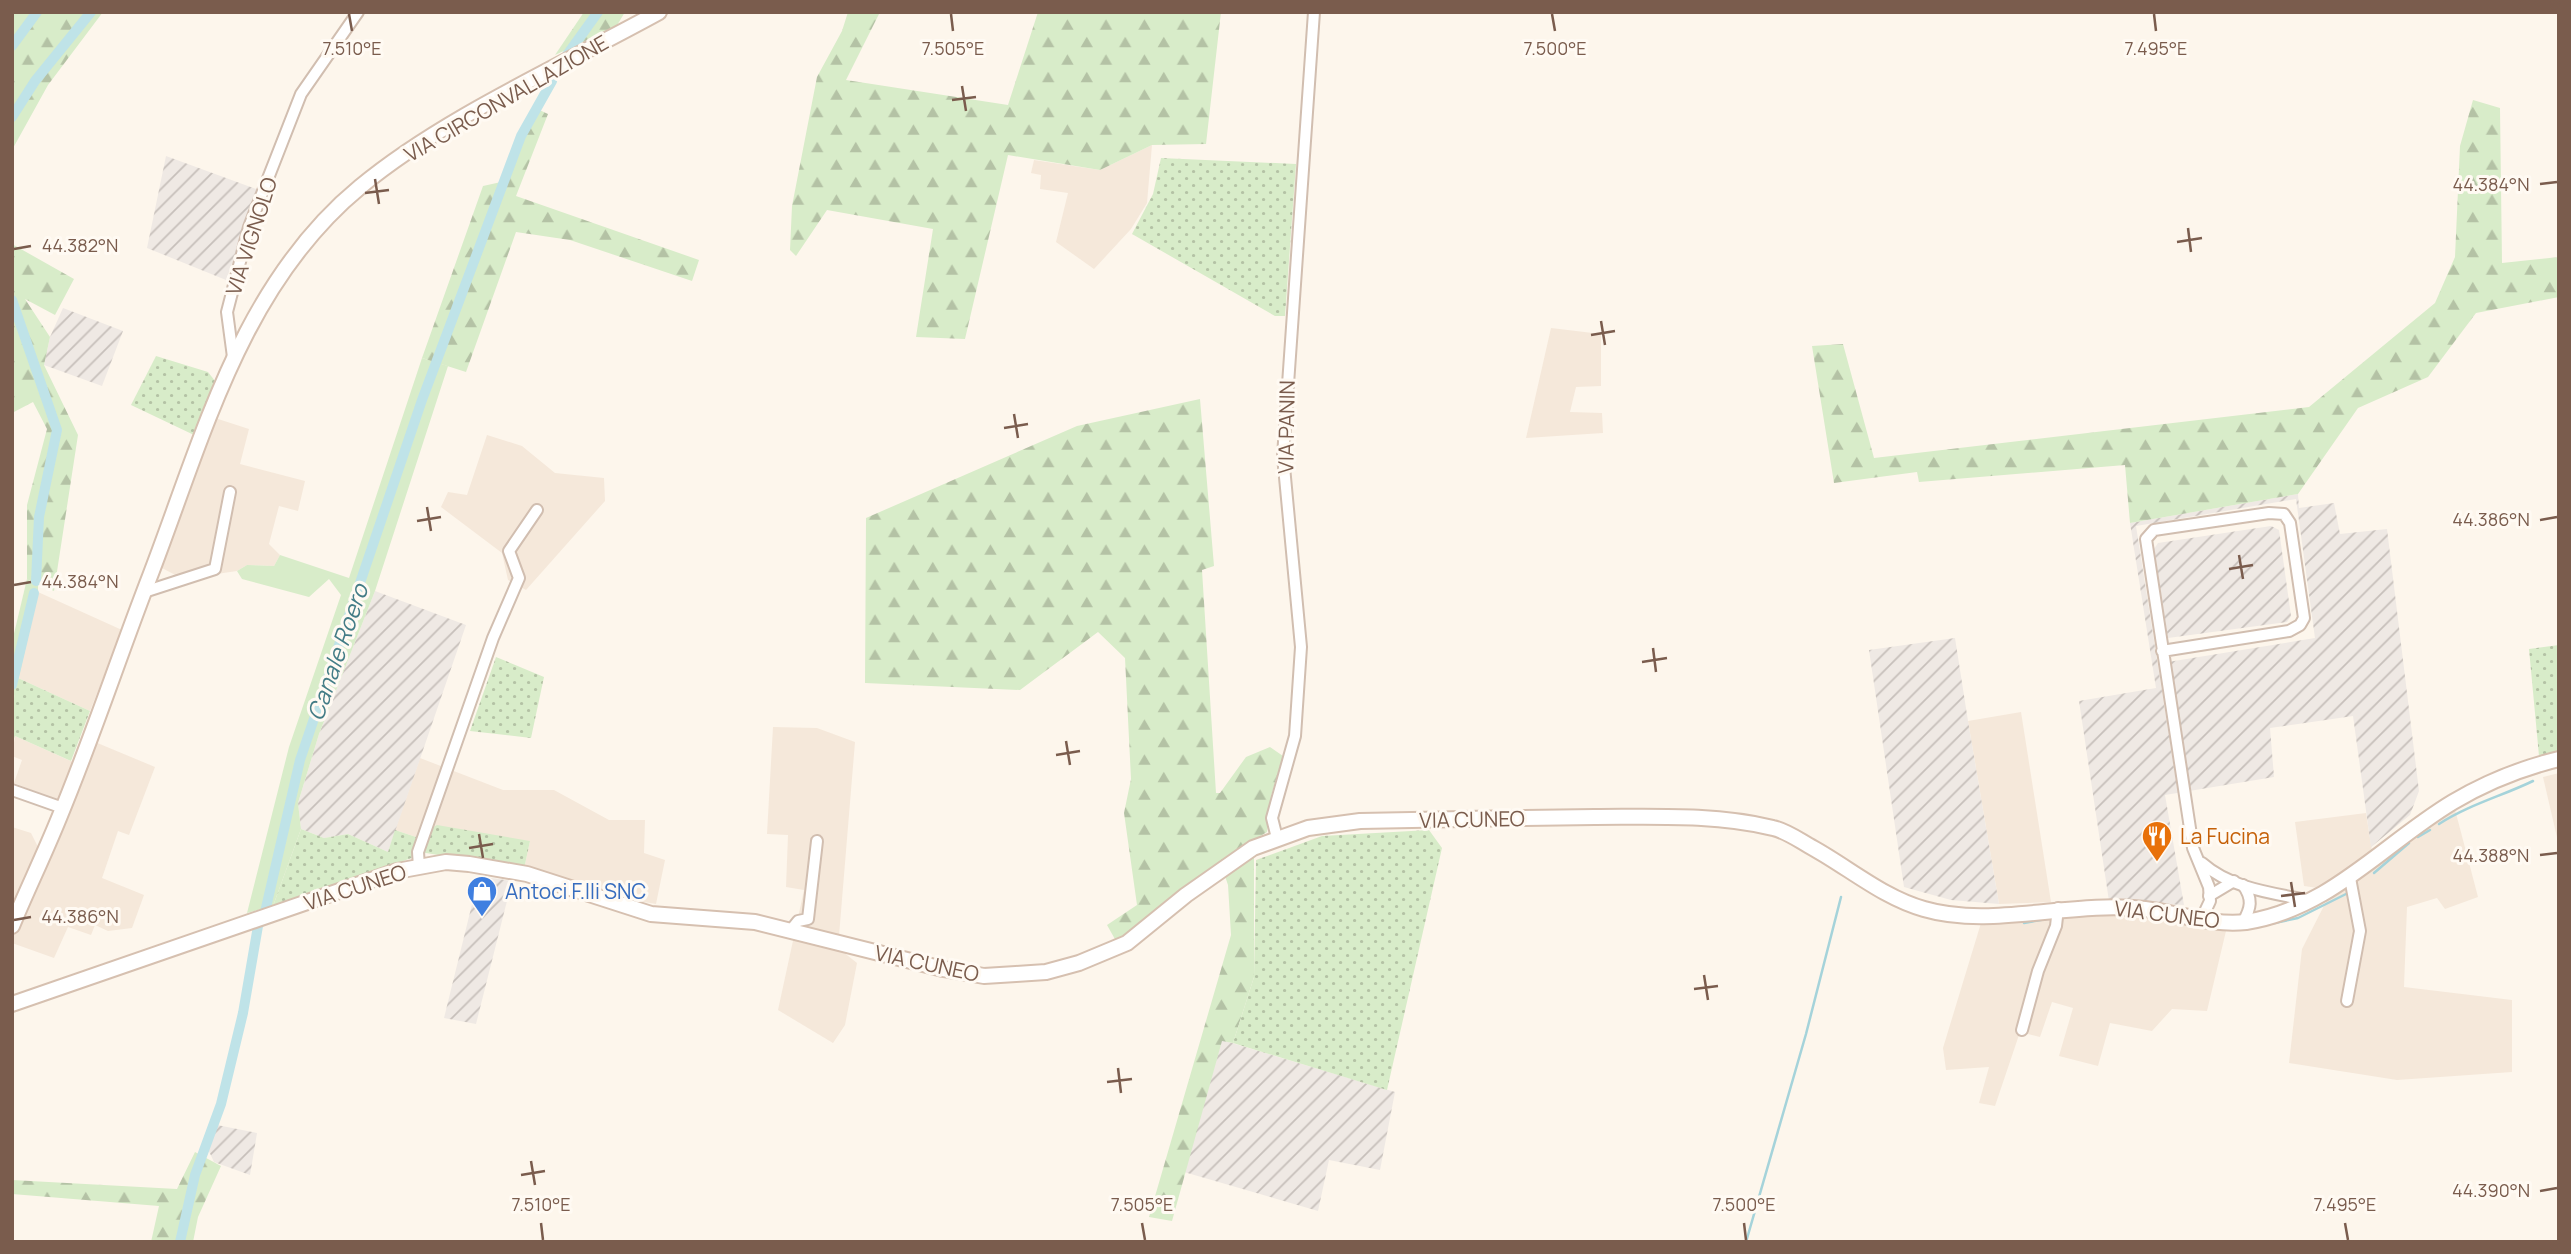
<svg xmlns="http://www.w3.org/2000/svg" width="2571" height="1254" font-family="Manrope,sans-serif">
  <style>
    .residential { fill: #f5e8da }
    .industrial { fill: url(#industrial-furrows); fill-rule: evenodd }
    .grass { fill: #d8ecc9 }
    .forest { fill: url(#forest-firs) }
    .park { fill: url(#park-dots) }
    .lines { fill: none; stroke-linecap: round; stroke-linejoin: round }
    .stream { stroke: #a5d3da; stroke-width: 2.5 }
    .canal { stroke: #bfe3e8; stroke-width: 10 }
    .street-casing { stroke: #d1beb0; stroke-width: 14 }
    .secondary-casing { stroke: #d6c0b0; stroke-width: 18 }
    .street { stroke: #fff; stroke-width: 10 }
    .secondary { stroke: #fff; stroke-width: 14 }
    .ticks { fill: none; stroke: #7a5c4d; stroke-width: 2.5 }
    .labels { text-anchor: middle; dominant-baseline: central; stroke-width: 6; stroke-linejoin: round; paint-order: stroke }
    .street-label { font-size: 21px; fill: #7a5c4d; stroke: #fffaf3 }
    .food-label { font-size: 21px; fill: #c56008; stroke: #fffaf3; text-anchor: start }
    .shop-label { font-size: 21px; fill: #366cbe; stroke: #fffaf3; text-anchor: start }
    .water-label { font-size: 23px; font-style: italic; fill: #437c86; stroke: #fffaf3 }
    .ticks-label { font-size: 18px; text-anchor: middle; fill: #7a5c4d; stroke: #fffaf3; stroke-width: 6; stroke-linejoin: round; paint-order: stroke }
  </style>
  <defs>
    <pattern id="industrial-furrows" width="10" height="10" patternUnits="userSpaceOnUse" patternTransform="scale(1.75)"><rect width="10" height="10" fill="#efe9e4"/><path d="M-1 1l2-2M0 10L10 0M9 11l2-2" fill="none" stroke="#c7c0bb"/></pattern>
    <pattern id="forest-firs" width="22" height="20" patternUnits="userSpaceOnUse" patternTransform="scale(1.75)"><rect width="22" height="20" fill="#d8ecc9"/><path d="M5 1l3.5 6h-7zM16 11l3.5 6h-7z" fill="#b4c2a5"/></pattern>
    <pattern id="park-dots" width="8" height="8" patternUnits="userSpaceOnUse" patternTransform="scale(1.75)"><rect width="8" height="8" fill="#d8ecc9"/><path d="M2 2h.1M6 6h.1" fill="none" stroke="#b4c2a5" stroke-width="1.8" stroke-linecap="round"/></pattern>
  </defs>
  <rect width="100%" height="100%" fill="#fdf6ec"/>
  <g class="residential">
    <path d="M1152,145L1147,203L1131,229L1094,269L1056,242L1068,193L1040,189L1041,175L1031,173L1034,160L1100,170Z"/>
    <path d="M1551,328L1601,334V386L1576,387L1570,412L1602,413L1603,433L1526,438Z"/>
    <path d="M215,418L249,429L240,464L305,481L298,511L279,506L269,544L280,555L274,566L247,565L237,571L183,579L160,567Z"/>
    <path d="M487,435L522,446L555,473L604,478L605,501L526,590L508,580L502,553L441,507L448,492L467,495Z"/>
    <path d="M38,592L122,630L90,711L18,678Z"/>
    <path d="M2021,712L2051,902L1999,904L1968,721Z"/>
    <path d="M773,727L817,728L855,742L838,948L857,963L845,1025L833,1043L778,1010L804,890L786,887L788,835L767,834Z"/>
    <path d="M15,736L84,767L95,742L155,767L129,835L118,831L102,878L144,895L132,928L108,931L95,925L91,935L68,927L54,958L12,943V827L31,833L39,849L52,854L70,805L14,783L22,760L12,756Z"/>
    <path d="M420,758L503,790H554L609,820H645L644,853L665,860L656,904L609,896L524,869L530,841L416,837L395,830Z"/>
    <path d="M2559,773V846L2543,777Z"/>
    <path d="M2453,802L2478,897L2445,909L2437,898L2407,907L2404,987L2512,1000V1072L2397,1080L2289,1063L2302,949L2332,890L2304,886L2295,822L2366,813L2373,857Z"/>
    <path d="M2115,911L2226,931L2207,1011L2172,1009L2152,1031L2110,1023L2098,1066L2059,1056L2073,1008L2052,1002L2040,1037L2020,1032L1995,1106L1979,1103L1989,1067L1946,1070L1943,1048L1981,923Z"/>
  </g>
  <g class="industrial">
    <path d="M166,156L259,190L226,280L147,248Z"/>
    <path d="M63,308L123,331L102,386L44,365L50,337Z"/>
    <path d="M2298,494L2299,508L2334,503L2340,534L2387,529L2419,791L2410,815L2371,847L2353,716L2270,728L2274,777L2165,795L2184,905L2109,901L2079,701L2156,688L2130,523ZM2296,499L2315,638L2168,662L2189,785L2177,787L2136,526Z"/>
    <path d="M2271,526L2279,530L2291,616L2287,622L2168,638L2154,549L2158,543Z"/>
    <path d="M375,591L466,625L388,852L348,834L324,838L301,829L298,803L319,734Z"/>
    <path d="M1955,638L1968,721L1999,904L1951,900L1904,887L1869,650Z"/>
    <path d="M479,876L512,881L476,1024L444,1018Z"/>
    <path d="M1222,1040L1395,1092L1380,1170L1329,1160L1318,1211L1184,1172Z"/>
    <path d="M217,1125L257,1133L250,1175L214,1162L207,1147Z"/>
  </g>
  <g class="grass">
    <path d="M422,358L448,366L375,591L319,734L298,803L301,829L273,906L247,913L289,747L341,595L329,579L309,597L242,579L237,571L247,565L274,566L280,555L349,578Z"/>
    <path d="M27,579L38,585V592L12,708V642Z"/>
  </g>
  <g class="forest">
    <path d="M12,12H103L48,85L12,150Z"/>
    <path d="M584,12H625L616,27L555,55Z"/>
    <path d="M848,12H880L846,80L1008,105L1038,12H1221L1206,144L1152,145L1100,170L1008,155L965,339L916,337L933,229L827,210L796,256L790,250L792,206L817,77L842,31Z"/>
    <path d="M2473,100L2500,108L2502,263L2559,257V297L2476,313L2428,377L2358,408L2298,494L2130,523L2125,465L1919,482L1917,472L1834,483L1812,346L1843,344L1874,458L2309,407L2435,303L2455,257L2460,146Z"/>
    <path d="M533,107L548,114L516,196L699,260L692,281L570,240L516,232L466,372L422,358L483,186L501,182L517,136Z"/>
    <path d="M12,244L74,279L55,315L25,299L50,337L44,365L78,435L54,591L27,579V505L47,429L33,402L12,413Z"/>
    <path d="M1200,399L1214,566L1202,570L1216,793H1220L1246,757L1270,747L1283,756L1271,796L1267,832L1254,840V977L1233,1043L1222,1041L1172,1221L1149,1217L1231,935L1228,885L1220,861L1160,910L1116,941L1107,925L1137,905L1124,813L1131,779L1125,658L1098,632L1020,690L865,683L866,518L1077,426Z"/>
    <path d="M195,1152L221,1166L198,1217L193,1242H151L159,1206L12,1194V1180L177,1189Z"/>
  </g>
  <g class="park">
    <path d="M1161,158L1296,164L1285,316H1275L1132,234L1153,194Z"/>
    <path d="M156,356L208,372L215,381L194,435L131,405Z"/>
    <path d="M2559,645V754L2539,756L2529,649Z"/>
    <path d="M496,657L544,677L531,738L470,731Z"/>
    <path d="M18,678L90,711L71,761L15,736L12,744V708Z"/>
    <path d="M437,825L530,841L524,869L426,853L273,906L301,829L324,838L348,834L388,852L395,830L416,837Z"/>
    <path d="M1429,830L1442,848L1387,1090L1233,1043L1254,977L1256,860L1322,836Z"/>
  </g>
  <g class="lines">
    <g class="stream">
      <path d="M2439,824C2468,805 2502,796 2533,781"/>
      <path d="M2418,837L2430,830"/>
      <path d="M2374,873L2409,843"/>
      <path d="M2024,923L2052,918"/>
      <path d="M2256,927L2298,918L2348,893"/>
      <path d="M1746,1242L1806,1034L1841,897"/>
    </g>
    <g class="canal">
      <path d="M12,46L37,12"/>
      <path d="M567,55L598,12"/>
      <path d="M12,117L35,81L91,12"/>
      <path d="M12,300L57,430L39,517L36,581"/>
      <path d="M12,685L34,593"/>
      <path d="M180,1242L195,1175L221,1104L243,1013L258,926L265,912L300,760L422,400L521,136L552,81"/>
    </g>
    <g class="street-casing">
      <g id="street">
        <path d="M233,357L227,312L249,227L301,94L358,12"/>
        <path d="M144,592L215,569L230,492"/>
        <path d="M2162,651L2289,631L2300,625L2304,618L2290,523L2284,514L2269,513L2154,530L2146,539L2193,848L2209,887L2210,901L2201,920"/>
        <path d="M12,790L63,808"/>
        <path d="M1277,838L1272,818L1295,736L1301,647L1283,456L1314,12"/>
        <path d="M2202,863C2230,888 2271,893 2307,900"/>
        <path d="M419,867L418,852L493,638L519,578L509,551L537,510"/>
        <path d="M2209,896L2234,881"/>
        <path d="M2243,922C2251,908 2253,899 2243,885"/>
        <path d="M790,931L798,921L808,919L817,841"/>
        <path d="M2347,1001L2360,931L2350,878"/>
        <path d="M2022,1030L2038,971L2056,926L2058,908"/>
      </g>
    </g>
    <g class="secondary-casing">
      <g id="secondary">
        <path d="M12,926C27,890 44,855 59,818C92,739 119,656 150,576C203,438 241,285 360,187C443,118 563,65 659,12"/>
        <path d="M12,1004L397,871L446,862L469,864L527,874L651,914L755,922L943,969L984,976L1016,974L1046,972L1079,963L1127,943L1186,895L1253,848L1308,828L1360,821C1438,819 1517,818 1595,817C1654,817 1716,814 1773,828C1787,831 1800,841 1813,848C1849,868 1884,898 1924,909C1992,929 2072,900 2145,909C2179,913 2212,926 2246,922C2330,909 2383,844 2453,802C2485,783 2522,768 2559,759"/>
      </g>
    </g>
    <use href="#street" class="street"/>
    <use href="#secondary" class="secondary"/>
  </g>
  <path class="ticks" d="M349,14L352,31M951,14L953,31M1552,14L1555,31M2154,14L2156,31M962,86L966,111M952,100L976,97M375,179L379,204M2540,184L2557,182M365,193L389,190M2188,228L2191,252M2177,242L2202,238M14,249L31,246M1601,321L1605,345M1591,335L1615,331M1014,414L1018,438M1004,428L1028,424M427,507L431,531M2540,520L2557,517M417,521L441,517M2239,555L2243,579M2229,569L2253,565M14,585L31,582M1653,648L1656,672M1642,662L1667,658M1066,741L1070,765M1056,755L1080,751M479,834L483,858M469,848L493,844M2540,855L2557,853M2291,882L2295,907M2281,896L2305,893M14,920L31,917M1704,975L1708,1000M1694,989L1718,986M1118,1068L1121,1093M1107,1082L1132,1079M531,1161L535,1185M521,1175L545,1171M2540,1191L2557,1188M541,1223L543,1240M1142,1223L1145,1240M1744,1223L1746,1240M2345,1223L2348,1240"/>
  <defs>
    <g id="restaurant-pin" transform="scale(1.575)"><path d="M0 17L-7.5 6A9.5 9.5 0 1 1 7.5 6Z" fill="#e8710a" stroke="#fffaf3"/><path d="M-5-6h1v4h1v-4h1v4h1v-4h1v5L-1.5 .5V6h-2V.5L-5-1ZM5-6V6H3V1.5H1.5Q1.5-4 5-6Z" fill="#fff"/></g>
    <g id="shop-pin" transform="scale(1.575)"><path d="M0 17L-7.5 6A9.5 9.5 0 1 1 7.5 6Z" fill="#3f7fe0" stroke="#fffaf3"/><path d="M-5-2.5h2.3a2.7 3.5 0 0 1 5.4 0H5L5.5 6h-11ZM-1.5-2.5h3a1.5 2.3 0 0 0-3 0Z" fill="#fff"/></g>
  </defs>
  <g fill-rule="evenodd">
    <use href="#restaurant-pin" x="2157" y="836"/>
    <use href="#shop-pin" x="482" y="891"/>
  </g>
  <g class="labels">
    <g class="street-label">
      <text transform="translate(506 98) rotate(-30)">VIA CIRCONVALLAZIONE</text>
      <text transform="translate(251 236) rotate(-72)">VIA VIGNOLO</text>
      <text transform="translate(1286 427) rotate(-89)">VIA PANIN</text>
      <text transform="translate(1472 819) rotate(-1)">VIA CUNEO</text>
      <text transform="translate(355 887) rotate(-18)">VIA CUNEO</text>
      <text transform="translate(2167 914) rotate(7)">VIA CUNEO</text>
      <text transform="translate(927 963) rotate(12)">VIA CUNEO</text>
    </g>
    <g class="food-label">
      <text x="2180" y="836">La Fucina</text>
    </g>
    <g class="shop-label">
      <text x="505" y="891">Antoci F.lli SNC</text>
    </g>
    <g class="water-label">
      <text transform="translate(337 652) rotate(-71)">Canale Roero</text>
    </g>
  </g>
  <g class="ticks-label">
    <text x="352" y="55">7.510°E</text>
    <text x="953" y="55">7.505°E</text>
    <text x="1555" y="55">7.500°E</text>
    <text x="2156" y="55">7.495°E</text>
    <text x="2491" y="191">44.384°N</text>
    <text x="80" y="252">44.382°N</text>
    <text x="2491" y="526">44.386°N</text>
    <text x="80" y="588">44.384°N</text>
    <text x="2491" y="862">44.388°N</text>
    <text x="80" y="923">44.386°N</text>
    <text x="2491" y="1197">44.390°N</text>
    <text x="541" y="1211">7.510°E</text>
    <text x="1142" y="1211">7.505°E</text>
    <text x="1744" y="1211">7.500°E</text>
    <text x="2345" y="1211">7.495°E</text>
  </g>
  <rect width="2571" height="1254" fill="none" stroke="#7a5c4d" stroke-width="28"/>
</svg>
